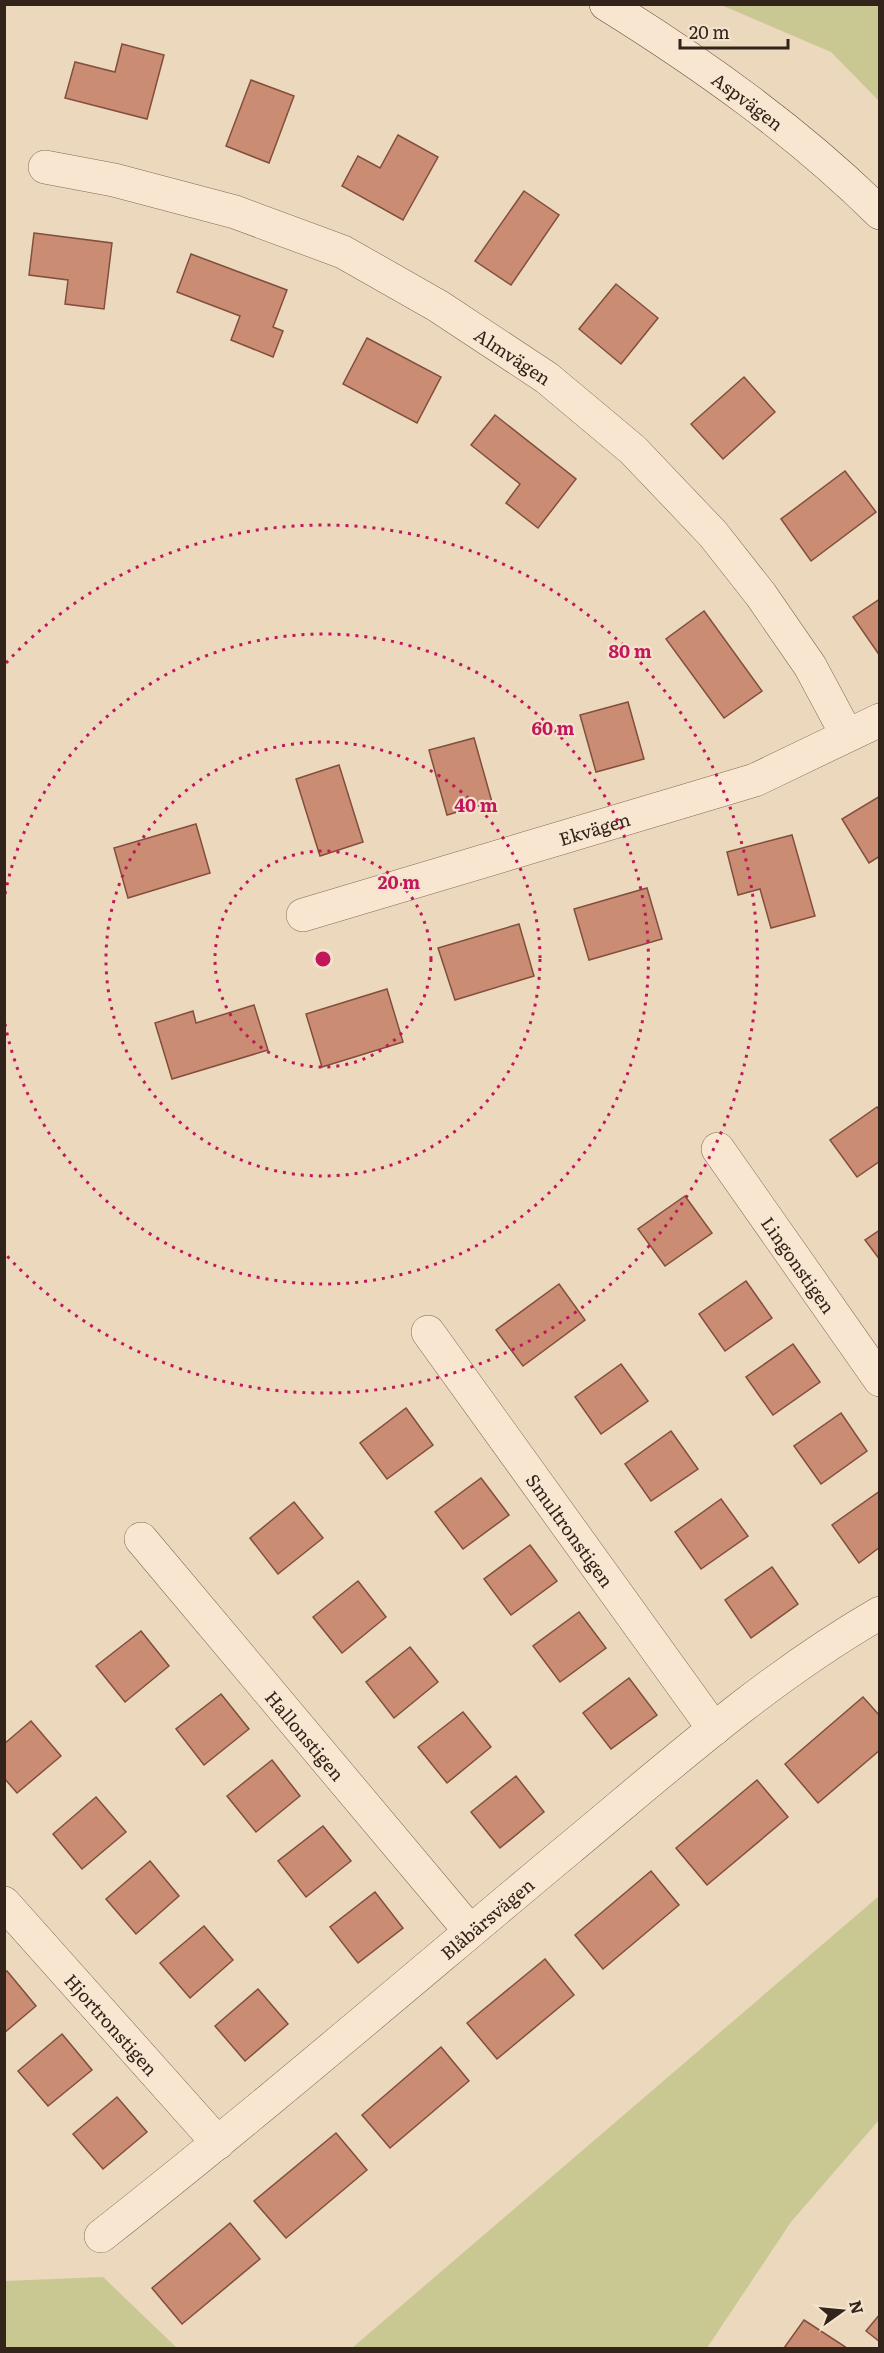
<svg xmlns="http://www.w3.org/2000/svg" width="884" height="2353" font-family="Literata,serif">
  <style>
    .green { fill: #c9c892 }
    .building { fill: #ca8c73; stroke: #824f3d; stroke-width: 1.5 }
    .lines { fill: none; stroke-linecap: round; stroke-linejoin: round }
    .street-casing { stroke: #836857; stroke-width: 34 }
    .secondary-casing { stroke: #654a3a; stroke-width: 34 }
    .street { stroke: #f8e6d0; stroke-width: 33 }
    .secondary { stroke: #f8e6d0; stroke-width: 33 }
    .ring { fill: none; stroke: #c2185b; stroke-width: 3; stroke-dasharray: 3 6 }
    .labels { text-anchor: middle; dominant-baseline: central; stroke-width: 4.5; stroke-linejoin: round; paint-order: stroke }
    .street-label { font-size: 18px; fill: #33241b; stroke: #f4e3cc }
    .centre { fill: #c2185b; stroke: #f4e3cc; stroke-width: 3 }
    .ring-label { font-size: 18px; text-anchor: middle; font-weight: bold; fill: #c2185b; stroke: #f4e3cc; stroke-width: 4.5; stroke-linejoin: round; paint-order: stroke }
  </style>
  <rect width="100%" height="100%" fill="#ecd8bd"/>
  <g class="green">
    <path d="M721,5H879V101L831,52Z"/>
    <path d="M879,1896V2120L791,2222L707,2348H352Z"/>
    <path d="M103,2277L177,2348H5V2281Z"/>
  </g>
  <g class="building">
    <path d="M122,44L164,55L147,119L65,98L75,62L115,72Z"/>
    <path d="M251,80L294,96L269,163L226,146Z"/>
    <path d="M398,135L438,157L403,220L342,186L358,156L380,168Z"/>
    <path d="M524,191L559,215L511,285L475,261Z"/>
    <path d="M34,233L112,243L104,309L65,304L68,280L29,275Z"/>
    <path d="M191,254L287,290L273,327L283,331L273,357L231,340L240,316L177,292Z"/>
    <path d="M616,284L658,318L621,364L579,329Z"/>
    <path d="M367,338L441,377L417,423L343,384Z"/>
    <path d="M744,377L775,412L723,459L691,424Z"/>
    <path d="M495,415L576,479L538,528L506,503L520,484L471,445Z"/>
    <path d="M845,471L876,512L811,561L781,519Z"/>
    <path d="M880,599V656L853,617Z"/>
    <path d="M704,611L762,691L724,718L666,639Z"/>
    <path d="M628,702L644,759L596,772L580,715Z"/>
    <path d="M474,738L492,802L447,815L429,750Z"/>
    <path d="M339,765L363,842L320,856L296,779Z"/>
    <path d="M880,796V856L869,863L842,819Z"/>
    <path d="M196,824L210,873L128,898L114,848Z"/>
    <path d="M792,835L815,916L771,928L760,889L738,895L727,852Z"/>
    <path d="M647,888L662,939L589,960L574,909Z"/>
    <path d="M519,924L534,976L455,1000L438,948Z"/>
    <path d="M387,989L403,1042L322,1067L306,1014Z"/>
    <path d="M254,1005L268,1050L172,1079L155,1023L193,1011L196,1023Z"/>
    <path d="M877,1107L880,1111V1161L857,1177L830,1140Z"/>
    <path d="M685,1196L712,1233L665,1266L638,1229Z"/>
    <path d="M880,1230V1260L865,1240Z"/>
    <path d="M746,1281L772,1318L725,1351L699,1314Z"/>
    <path d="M559,1284L585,1320L523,1366L496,1330Z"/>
    <path d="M793,1344L820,1382L773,1415L746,1377Z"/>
    <path d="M621,1364L648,1401L601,1434L575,1397Z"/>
    <path d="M406,1408L433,1445L387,1479L360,1443Z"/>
    <path d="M841,1413L867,1451L821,1484L794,1446Z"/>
    <path d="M671,1431L698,1469L651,1501L625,1464Z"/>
    <path d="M481,1478L509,1515L463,1549L435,1512Z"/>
    <path d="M880,1491V1547L859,1563L832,1525Z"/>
    <path d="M721,1499L748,1536L701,1569L675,1532Z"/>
    <path d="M294,1502L323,1538L278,1574L250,1538Z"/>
    <path d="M530,1545L557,1581L511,1615L484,1579Z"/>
    <path d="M772,1567L798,1604L751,1638L725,1600Z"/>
    <path d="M358,1581L386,1617L342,1653L313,1617Z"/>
    <path d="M579,1612L606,1648L560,1682L533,1646Z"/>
    <path d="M141,1631L169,1666L125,1702L96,1666Z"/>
    <path d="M410,1647L438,1682L394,1718L366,1682Z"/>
    <path d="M629,1678L657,1715L611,1749L583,1713Z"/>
    <path d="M221,1694L249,1729L204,1765L176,1729Z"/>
    <path d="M863,1697L880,1716V1750L818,1803L785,1764Z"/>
    <path d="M463,1712L491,1747L447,1783L418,1747Z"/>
    <path d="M31,1721L61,1756L17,1793L4,1778V1744Z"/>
    <path d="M272,1760L300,1796L256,1832L227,1796Z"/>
    <path d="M516,1776L544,1812L500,1848L471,1812Z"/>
    <path d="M757,1780L788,1817L707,1885L676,1848Z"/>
    <path d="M96,1797L126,1832L82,1869L53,1834Z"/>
    <path d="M323,1826L351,1861L306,1897L278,1861Z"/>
    <path d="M150,1861L179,1896L136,1934L106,1899Z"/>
    <path d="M651,1871L679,1905L603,1969L575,1935Z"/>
    <path d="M375,1892L403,1928L358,1963L330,1927Z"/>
    <path d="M204,1926L233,1960L190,1998L160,1963Z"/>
    <path d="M545,1959L574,1995L497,2059L467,2023Z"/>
    <path d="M7,1971L36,2006L4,2033V1973Z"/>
    <path d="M258,1989L288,2024L245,2061L215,2026Z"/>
    <path d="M62,2034L92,2070L48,2106L18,2071Z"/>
    <path d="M441,2047L469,2081L390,2148L362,2115Z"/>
    <path d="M117,2097L147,2132L103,2169L73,2134Z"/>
    <path d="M336,2133L367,2170L286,2238L254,2201Z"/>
    <path d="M230,2223L260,2259L182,2324L152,2288Z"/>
    <path d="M880,2314V2342L866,2331Z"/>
    <path d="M804,2320L847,2348H784Z"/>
  </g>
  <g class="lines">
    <g class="street-casing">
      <g id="street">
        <path id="s1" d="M45,167L114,180L235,212L343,252L438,306L547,378L633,450L713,534L761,595L810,666L847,735"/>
        <path id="s2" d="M303,915L755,780L880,720"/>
        <path id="s3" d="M718,1149L880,1380"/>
        <path id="s4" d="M428,1332L714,1729"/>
        <path id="s5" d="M141,1539L470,1931"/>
        <path id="s6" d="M4,1903L218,2143"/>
        <path id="s7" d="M101,2236C260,2111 413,1979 569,1849C669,1766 767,1678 880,1613"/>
      </g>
    </g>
    <g class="secondary-casing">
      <g id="secondary">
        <path id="s8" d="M606,4C704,65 798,132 880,213"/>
      </g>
    </g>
    <use href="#street" class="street"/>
    <use href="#secondary" class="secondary"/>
  </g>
  <g class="ring">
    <circle cx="323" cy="959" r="108"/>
    <circle cx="323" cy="959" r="217"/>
    <path d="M5 894A325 325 0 1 1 5 1024"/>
    <path d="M6 663A434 434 0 1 1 6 1255"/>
  </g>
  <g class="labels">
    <g class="street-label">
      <text stroke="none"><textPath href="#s8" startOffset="172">Aspvägen</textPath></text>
      <text stroke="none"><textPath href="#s1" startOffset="510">Almvägen</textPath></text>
      <text stroke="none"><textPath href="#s2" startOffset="304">Ekvägen</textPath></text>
      <text stroke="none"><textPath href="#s3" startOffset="141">Lingonstigen</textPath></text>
      <text stroke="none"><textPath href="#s4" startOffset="244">Smultronstigen</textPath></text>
      <text stroke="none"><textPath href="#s5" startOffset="256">Hallonstigen</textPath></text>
      <text stroke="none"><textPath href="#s7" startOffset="500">Blåbärsvägen</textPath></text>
      <text stroke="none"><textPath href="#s6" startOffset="162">Hjortronstigen</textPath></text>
    </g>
  </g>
  <circle cx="323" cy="959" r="9" class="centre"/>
  <g class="ring-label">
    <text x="630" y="658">80 m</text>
    <text x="553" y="735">60 m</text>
    <text x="476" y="812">40 m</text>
    <text x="399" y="889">20 m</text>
  </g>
  <rect width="884" height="2353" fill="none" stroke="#33241b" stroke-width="12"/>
  <g transform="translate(842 2311) rotate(75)" stroke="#f4e3cc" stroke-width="4.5" paint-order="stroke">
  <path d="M0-4.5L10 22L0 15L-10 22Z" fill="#33241b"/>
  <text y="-9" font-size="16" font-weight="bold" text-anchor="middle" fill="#33241b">N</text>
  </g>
  <path d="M680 39v9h108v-9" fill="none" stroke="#33241b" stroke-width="3"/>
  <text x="689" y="39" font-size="18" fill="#33241b" stroke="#f4e3cc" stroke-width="4.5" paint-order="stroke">20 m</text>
</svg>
